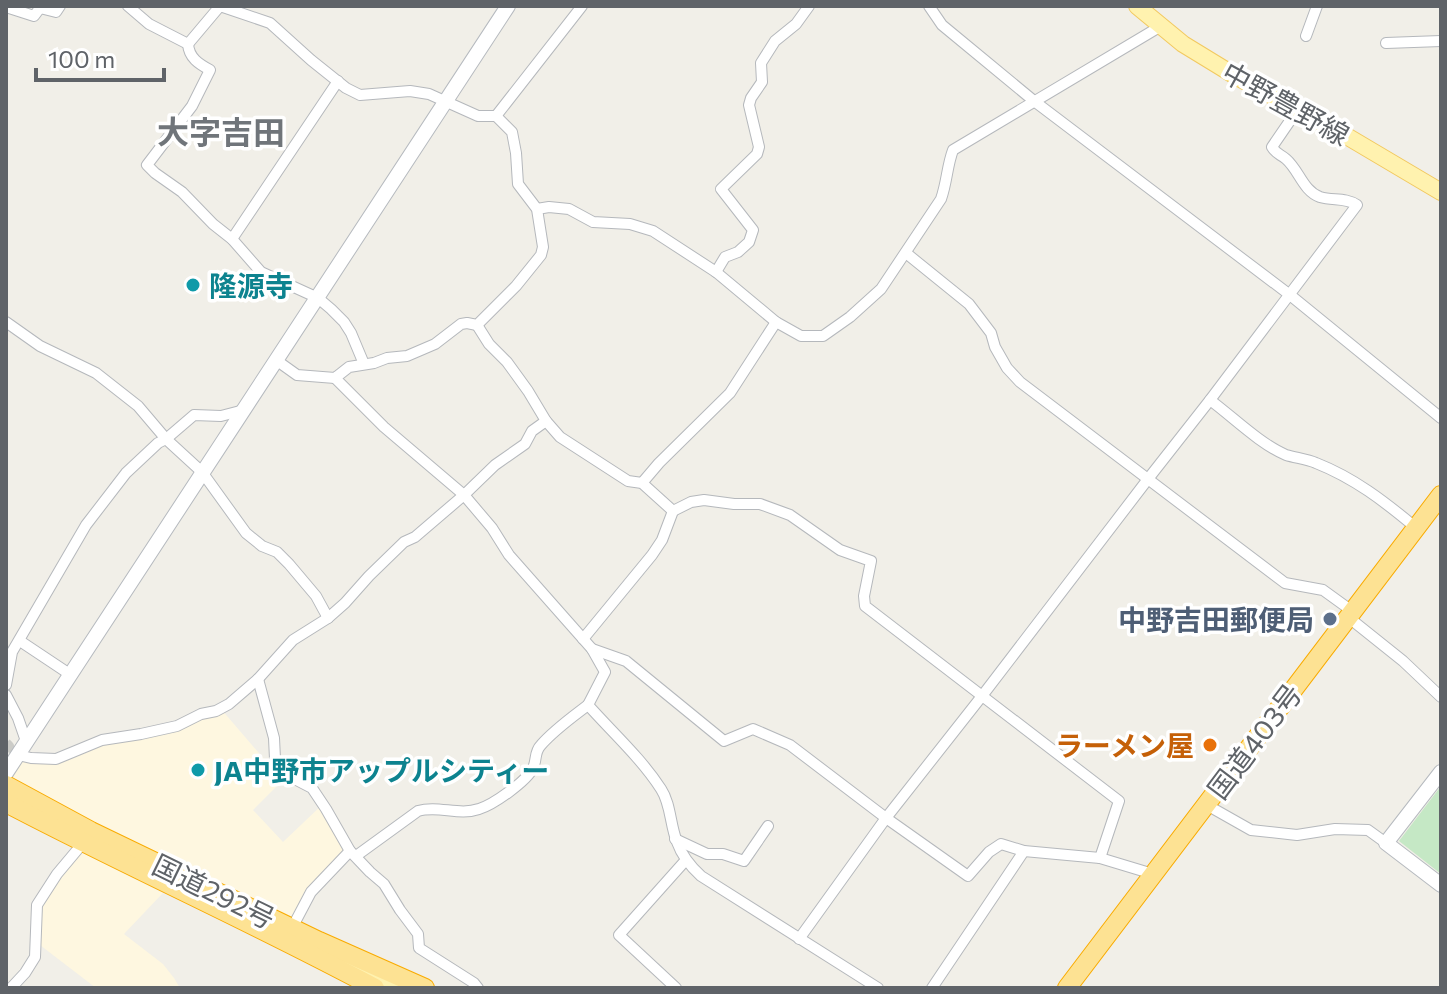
<svg xmlns="http://www.w3.org/2000/svg" width="1447" height="994" font-family="Commissioner,'Noto Sans JP',sans-serif">
  <style>
    .commercial { fill: #fef7e0 }
    .park { fill: #c5e8c5 }
    .lines { fill: none; stroke-linecap: round; stroke-linejoin: round }
    .street-tunnel { stroke: #ccccc8; stroke-width: 10; stroke-dasharray: 10 5; stroke-linecap: butt }
    .street-casing { stroke: #b5b8bc; stroke-width: 12 }
    .secondary-casing { stroke: #b6babf; stroke-width: 16 }
    .primary-casing { stroke: #f2c960; stroke-width: 18 }
    .highway-casing { stroke: #f9ab00; stroke-width: 20 }
    .street { stroke: #fff; stroke-width: 10 }
    .secondary { stroke: #fff; stroke-width: 14 }
    .primary { stroke: #fff2af; stroke-width: 16 }
    .highway { stroke: #fde293; stroke-width: 18 }
    .culture-dot { fill: #0f9aa8; stroke: #fff; stroke-width: 3 }
    .service-dot { fill: #5c6f8a; stroke: #fff; stroke-width: 3 }
    .food-dot { fill: #e8710a; stroke: #fff; stroke-width: 3 }
    .labels { text-anchor: middle; dominant-baseline: central; stroke-width: 7; stroke-linejoin: round; paint-order: stroke }
    .street-label { font-size: 28px; fill: #5f6368; stroke: #fff }
    .culture-label { font-size: 28px; font-weight: bold; fill: #0d838f; stroke: #fff; text-anchor: start }
    .service-label { font-size: 28px; font-weight: bold; fill: #4e5e75; stroke: #fff; text-anchor: end }
    .food-label { font-size: 28px; font-weight: bold; fill: #c56008; stroke: #fff; text-anchor: end }
    .quarter-label { font-size: 32px; font-weight: bold; fill: #70757a; stroke: #fff }
  </style>
  <rect width="100%" height="100%" fill="#f1efe8"/>
  <g class="commercial">
    <path d="M221,709L264,759H275L287,776L253,810L283,842L323,804L350,851L311,892L296,922L56,805L6,777L18,755L31,758L78,751L141,734Z"/>
    <path d="M77,850L163,893L124,934L163,964L174,978L180,988H96L36,942L37,905Z"/>
  </g>
  <path class="park" d="M1441,786V874L1399,841Z"/>
  <g class="lines">
    <path class="street-tunnel" d="M6,743L9,746L6,751"/>
    <g class="street-casing">
      <g id="street">
        <path d="M128,6L149,24L188,44L220,6L270,23L311,60L346,88L360,95L410,91L429,94L478,116H496L512,132L516,153L518,184L537,209L543,247L541,255L516,286L477,325L467,323L461,324L435,344L407,356L387,358L374,363L349,367L335,378L297,375L276,360"/>
        <path d="M929,6L942,25L1034,101L1290,295L1441,418"/>
        <path d="M6,7L34,16L40,8L56,12L60,6"/>
        <path d="M1306,36L1317,6"/>
        <path d="M1386,43L1441,41"/>
        <path d="M188,44C189,58 199,64 210,70L192,106L147,165L155,173L182,192L213,224L232,239L261,272L318,298L331,309L344,322L351,333L364,364"/>
        <path d="M496,116L582,6"/>
        <path d="M537,209L549,207L569,209L593,222L630,224L653,231L716,272L776,322L801,336H823L850,317L881,289L941,199C947,182 947,166 953,150L1161,26"/>
        <path d="M232,239L338,81"/>
        <path d="M906,253L969,304L991,333L995,347L1007,368L1020,382L1285,583L1323,590L1352,611"/>
        <path d="M716,272L725,257L738,252L749,242L753,230L721,189L757,154L759,147L749,105L751,98L762,82L761,63L775,41L796,24L809,6"/>
        <path d="M6,322L40,346L96,373L138,406L166,439L202,472L246,533L262,546L277,552L289,564L316,596L328,618"/>
        <path d="M477,325L489,344L507,362L528,391L546,421L560,437L628,481L642,483L673,511L691,502L704,500L734,504H760L790,515L840,550L871,561L864,596L865,606L1119,801L1100,858"/>
        <path d="M335,378L384,427L464,495L492,528L509,555L592,649L605,672L588,705C612,732 641,758 661,789C671,804 670,825 677,842C682,856 690,866 701,876L878,988"/>
        <path d="M1210,400C1233,417 1260,444 1286,455C1296,458 1307,459 1316,463C1354,478 1384,501 1415,527"/>
        <path d="M642,483L659,463L730,393L776,322"/>
        <path d="M1348,617L1403,661L1441,697"/>
        <path d="M583,639L652,555L662,540L673,511"/>
        <path d="M20,641L71,675"/>
        <path d="M592,649L626,661L724,741L753,729L790,745L886,818L968,876L989,852L1001,844L1024,851L1100,858L1153,874"/>
        <path d="M258,679L274,738L275,759L283,773L312,788L326,809L350,851L370,872L384,884L400,910L418,934L419,948L474,983L478,988"/>
        <path d="M6,685L12,652L86,525L126,473L158,443L166,439L194,415L221,416L244,410"/>
        <path d="M6,695L18,718L26,741"/>
        <path d="M18,755L31,758L56,759L102,740L141,734L177,726L201,714L216,711L229,704L258,679L293,640L328,618L345,603L369,576L404,542L415,537L464,495L495,465L525,444L532,431L546,421"/>
        <path d="M1205,804L1251,830L1297,835L1335,829L1368,830L1386,843"/>
        <path d="M675,839L707,854H723L744,861L768,826"/>
        <path d="M356,856L418,811C438,805 459,816 479,809C493,805 527,781 533,768C537,760 534,752 541,745C554,730 571,718 588,705"/>
        <path d="M292,928L311,892L350,851"/>
        <path d="M799,939L886,818L982,696L1148,479L1210,400L1357,205C1345,197 1333,201 1320,197C1303,191 1299,170 1286,159C1280,154 1276,154 1272,147L1298,109"/>
        <path d="M11,988L25,973L35,957L37,905L57,874L83,843"/>
        <path d="M676,988L619,935L685,861"/>
        <path d="M932,988L1024,851"/>
      </g>
    </g>
    <g class="secondary-casing">
      <g id="secondary">
        <path d="M1441,772L1386,843L1441,885"/>
        <path d="M6,773L508,6"/>
      </g>
    </g>
    <g class="primary-casing">
      <g id="primary">
        <path d="M1137,6L1183,44L1237,77L1338,131L1441,192"/>
        <path d="M348,962L396,988"/>
      </g>
    </g>
    <g class="highway-casing">
      <g id="highway">
        <path d="M6,785L91,831L319,941L425,988"/>
        <path d="M6,803C128,867 254,923 375,988"/>
        <path d="M1067,988L1441,495"/>
      </g>
    </g>
    <use href="#street" class="street"/>
    <use href="#secondary" class="secondary"/>
    <use href="#primary" class="primary"/>
    <use href="#highway" class="highway"/>
  </g>
  <g class="culture-dot">
    <circle cx="193" cy="285" r="8"/>
    <circle cx="198" cy="770" r="8"/>
  </g>
  <circle class="service-dot" cx="1330" cy="619" r="8"/>
  <circle class="food-dot" cx="1210" cy="745" r="8"/>
  <g class="labels">
    <g class="street-label">
      <text transform="translate(1286 103) rotate(29)">中野豊野線</text>
      <text transform="translate(1254 741) rotate(-53)">国道403号</text>
      <text transform="translate(214 891) rotate(26)">国道292号</text>
    </g>
    <g class="culture-label">
      <text x="209" y="285">隆源寺</text>
      <text x="214" y="770">JA中野市アップルシティー</text>
    </g>
    <g class="service-label">
      <text x="1314" y="619">中野吉田郵便局</text>
    </g>
    <g class="food-label">
      <text x="1194" y="745">ラーメン屋</text>
    </g>
    <g class="quarter-label">
      <text x="221" y="131">大字吉田</text>
    </g>
  </g>
  <rect width="1447" height="994" fill="none" stroke="#5f6368" stroke-width="16"/>
  <path d="M36 68v12h128v-12" fill="none" stroke="#5f6368" stroke-width="4"/>
  <text x="48" y="68" font-size="24" fill="#5f6368" stroke="#ffffff" stroke-width="6" paint-order="stroke">100 m</text>
</svg>
